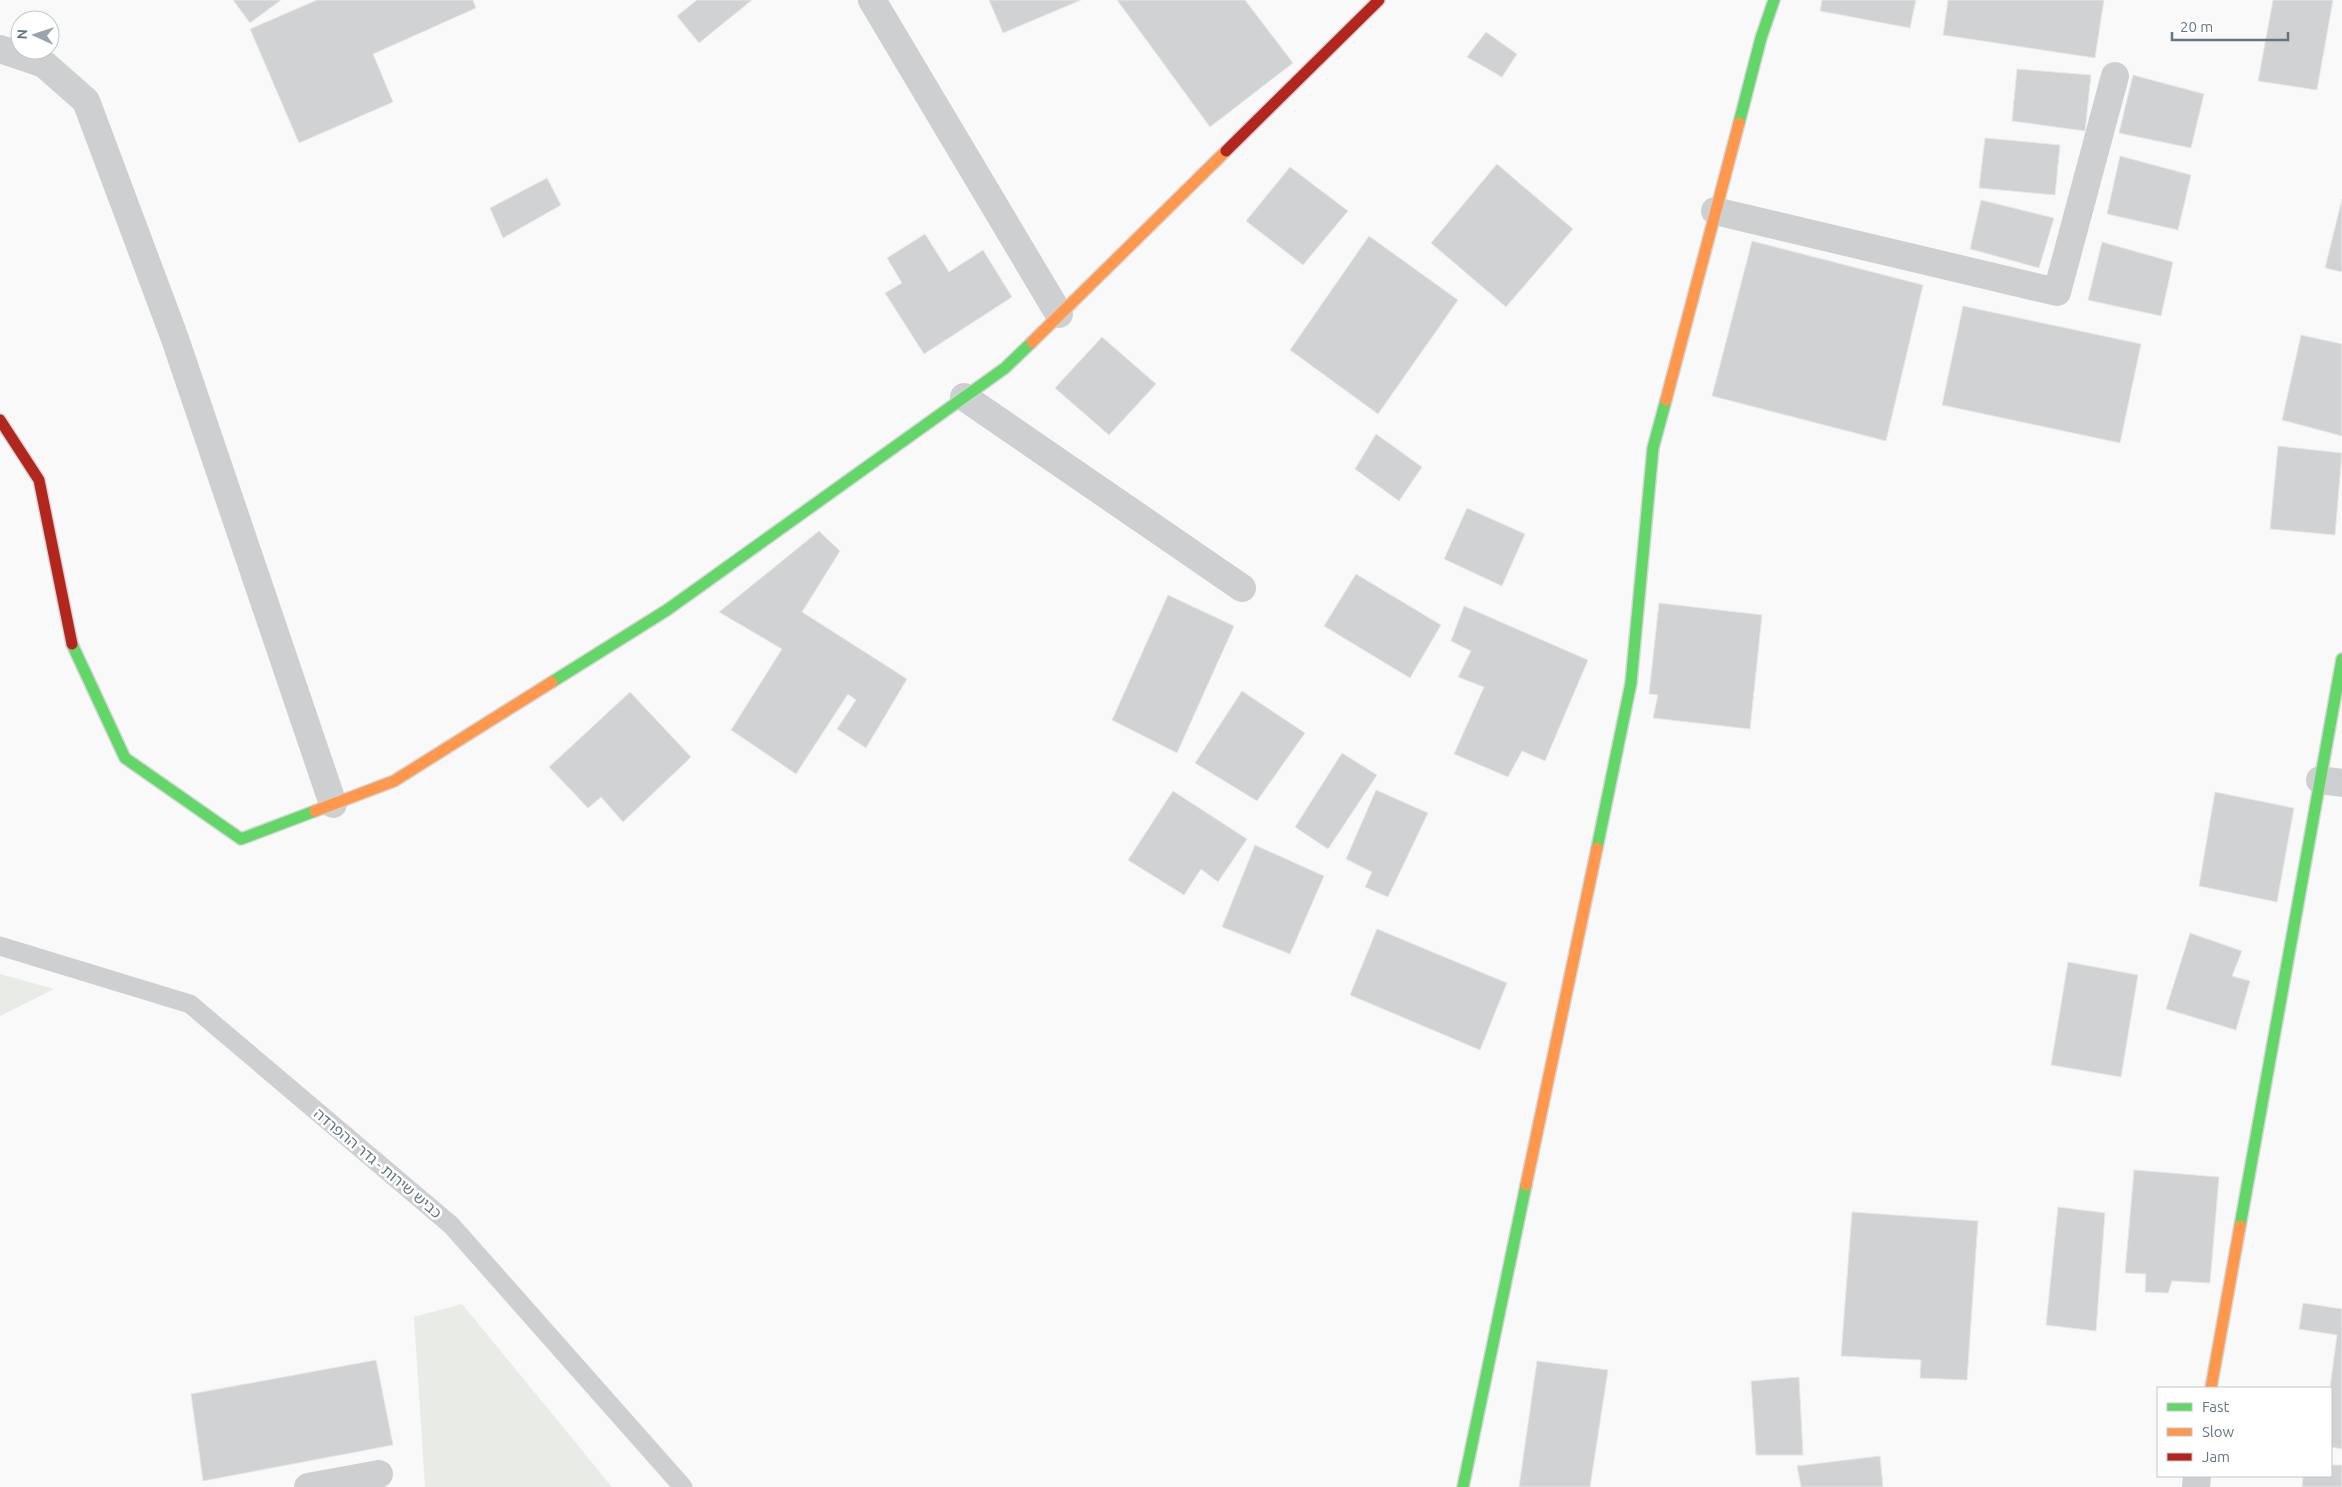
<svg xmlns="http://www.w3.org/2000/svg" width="2342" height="1487" font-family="Ubuntu,'Noto Sans Hebrew',sans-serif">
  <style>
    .green { fill: #e8ebe6 }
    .building { fill: #d0d2d3; stroke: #e8e8e8 }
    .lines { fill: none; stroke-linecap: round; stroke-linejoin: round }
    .fast-casing { stroke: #d5d6d7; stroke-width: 14 }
    .slow-casing { stroke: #d5d6d7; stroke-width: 14 }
    .jam-casing { stroke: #d5d6d7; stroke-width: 14 }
    .lane { stroke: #cecfd0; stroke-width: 19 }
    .street { stroke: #cecfd0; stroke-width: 28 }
    .fast { stroke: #63d668; stroke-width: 11 }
    .slow { stroke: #ff974d; stroke-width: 11 }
    .jam { stroke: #b3261e; stroke-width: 11 }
    .labels { text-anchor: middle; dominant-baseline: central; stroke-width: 5; stroke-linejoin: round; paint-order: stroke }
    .street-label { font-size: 15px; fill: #657683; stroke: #fff }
  </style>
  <rect width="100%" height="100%" fill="#f9f9f9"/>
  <g class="green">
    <path d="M0,974L54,989L0,1016Z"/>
    <path d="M462,1304L612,1487H425L414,1317Z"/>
  </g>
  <g class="building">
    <path d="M233,0H281L250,23Z"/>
    <path d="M317,0H473L476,8L373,54L393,102L299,143L250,29Z"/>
    <path d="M697,0H752L699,43L677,16Z"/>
    <path d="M989,0H1081L1003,33Z"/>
    <path d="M1117,0H1245L1293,63L1210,127Z"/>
    <path d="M1822,0H1916L1910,28L1820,11Z"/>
    <path d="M1948,0H2104L2095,58L1943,35Z"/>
    <path d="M2273,0H2333L2317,90L2258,81Z"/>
    <path d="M1486,32L1517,54L1502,77L1467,57Z"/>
    <path d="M2017,69L2091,75L2085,131L2012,121Z"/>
    <path d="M2133,75L2204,94L2191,148L2119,133Z"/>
    <path d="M1985,138L2060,145L2055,195L1979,188Z"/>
    <path d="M2120,156L2191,175L2178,230L2107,214Z"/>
    <path d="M1497,164L1573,229L1506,307L1431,243Z"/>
    <path d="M1290,167L1348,211L1303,265L1246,221Z"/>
    <path d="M547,178L561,205L503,238L490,208Z"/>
    <path d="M2342,199V272L2325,268Z"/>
    <path d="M1981,200L2054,218L2039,268L1970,249Z"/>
    <path d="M925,234L949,272L983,250L1012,297L924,354L885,293L902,283L887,258Z"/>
    <path d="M1369,236L1458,300L1378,414L1290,350Z"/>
    <path d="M1752,241L1923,285L1886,441L1712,396Z"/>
    <path d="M2102,242L2173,262L2161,316L2088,300Z"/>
    <path d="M1963,306L2141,344L2120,443L1942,405Z"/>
    <path d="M2301,335L2342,344V436L2282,420Z"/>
    <path d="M1102,337L1156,384L1109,435L1055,388Z"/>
    <path d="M1376,434L1422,467L1399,501L1355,469Z"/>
    <path d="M2278,446L2342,453L2335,535L2270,529Z"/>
    <path d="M1467,508L1525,534L1502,586L1444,559Z"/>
    <path d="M819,531L840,551L802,612L907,679L866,748L837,729L856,700L848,694L796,774L731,730L782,649L719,612Z"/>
    <path d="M1356,574L1441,625L1410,678L1324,626Z"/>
    <path d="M1168,595L1234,626L1177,753L1112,720Z"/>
    <path d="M1659,603L1762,615L1750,729L1653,718L1658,695L1649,694Z"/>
    <path d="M1464,606L1588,660L1545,761L1522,751L1508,777L1454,754L1484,687L1458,677L1471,651L1451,641Z"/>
    <path d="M1242,691L1305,733L1257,801L1195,763Z"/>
    <path d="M630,692L691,757L623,822L601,797L588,808L549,767Z"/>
    <path d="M1342,753L1377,775L1328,849L1295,827Z"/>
    <path d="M1376,790L1428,813L1388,897L1365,887L1372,872L1346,859Z"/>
    <path d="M1173,791L1247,839L1218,882L1201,869L1184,895L1128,860Z"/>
    <path d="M2215,792L2294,808L2277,902L2199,886Z"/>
    <path d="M1255,845L1324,876L1290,954L1222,927Z"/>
    <path d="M1377,929L1507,983L1480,1050L1350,995Z"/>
    <path d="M2190,933L2242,951L2232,976L2250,981L2236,1030L2166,1009Z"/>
    <path d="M2068,962L2138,975L2121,1077L2051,1065Z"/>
    <path d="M2134,1170L2219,1177L2210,1283L2172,1281L2168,1293L2145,1292L2146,1274L2125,1273Z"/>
    <path d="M2058,1207L2105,1213L2096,1331L2046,1325Z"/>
    <path d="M1852,1212L1978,1221L1967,1380L1920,1378L1921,1360L1841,1356Z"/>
    <path d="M2303,1303L2342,1309V1449L2331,1447L2330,1388L2337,1335L2299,1329Z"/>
    <path d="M376,1360L393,1445L203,1481L191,1394Z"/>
    <path d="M1537,1361L1608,1370L1590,1487H1519Z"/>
    <path d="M1799,1377L1803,1455H1756L1751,1381Z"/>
    <path d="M1880,1456L1883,1487H1801L1797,1466Z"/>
    <path d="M2331,1465H2342V1487H2302L2303,1476H2331Z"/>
  </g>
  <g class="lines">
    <g class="fast-casing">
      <g id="fast">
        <path d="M1739,123L1761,38L1774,0"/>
        <path d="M72,644L125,758L241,839L315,811"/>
        <path d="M552,682L667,610L1005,368L1032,342"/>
        <path d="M1597,848L1631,683L1653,448L1666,400"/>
        <path d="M2240,1226L2342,659"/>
        <path d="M1463,1487L1526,1185"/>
      </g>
    </g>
    <g class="slow-casing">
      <g id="slow">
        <path d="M1032,342L1226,151"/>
        <path d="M1666,400L1739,123"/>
        <path d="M315,811L394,781L552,682"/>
        <path d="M1526,1185L1597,848"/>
        <path d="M2211,1388L2240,1226"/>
      </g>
    </g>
    <g class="jam-casing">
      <g id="jam">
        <path d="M1226,151L1379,0"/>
        <path d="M0,420L39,480L72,644"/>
      </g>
    </g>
    <path class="lane" d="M0,946L190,1004L451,1225L683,1487"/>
    <g class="street">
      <path d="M872,0L1059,314"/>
      <path d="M0,49L44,64L86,101L174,336L333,804"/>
      <path d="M1715,211L2057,292L2115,76"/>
      <path d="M964,397L1242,588"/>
      <path d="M2320,780L2342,783"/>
      <path d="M308,1487L379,1474"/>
      <path d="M2196,1487L2197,1476"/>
    </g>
    <use href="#fast" class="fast"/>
    <use href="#slow" class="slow"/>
    <use href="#jam" class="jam"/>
  </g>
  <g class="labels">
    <g class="street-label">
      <text transform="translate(378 1163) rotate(40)">כביש שירות - גדר ההפרדה</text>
    </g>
  </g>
  <rect x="2157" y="1387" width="175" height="90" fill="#ffffff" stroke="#c1c8cd"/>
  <rect x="2167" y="1403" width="25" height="8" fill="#63d668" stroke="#c1c8cd"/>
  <text x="2202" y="1412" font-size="15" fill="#657683">Fast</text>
  <rect x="2167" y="1428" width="25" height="8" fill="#ff974d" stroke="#c1c8cd"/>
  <text x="2202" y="1437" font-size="15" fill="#657683">Slow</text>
  <rect x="2167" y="1453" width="25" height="8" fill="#b3261e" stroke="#c1c8cd"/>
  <text x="2202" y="1462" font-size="15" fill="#657683">Jam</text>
  <g transform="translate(35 35) rotate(273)"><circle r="24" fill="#ffffff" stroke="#c1c8cd"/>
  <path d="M0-4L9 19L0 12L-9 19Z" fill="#99a4ac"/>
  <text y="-8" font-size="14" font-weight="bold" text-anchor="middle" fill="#657683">N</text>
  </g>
  <path d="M2172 32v8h116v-8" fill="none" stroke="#657683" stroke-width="2.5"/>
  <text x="2180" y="32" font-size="15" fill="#657683" stroke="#ffffff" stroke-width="4" paint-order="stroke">20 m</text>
</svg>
